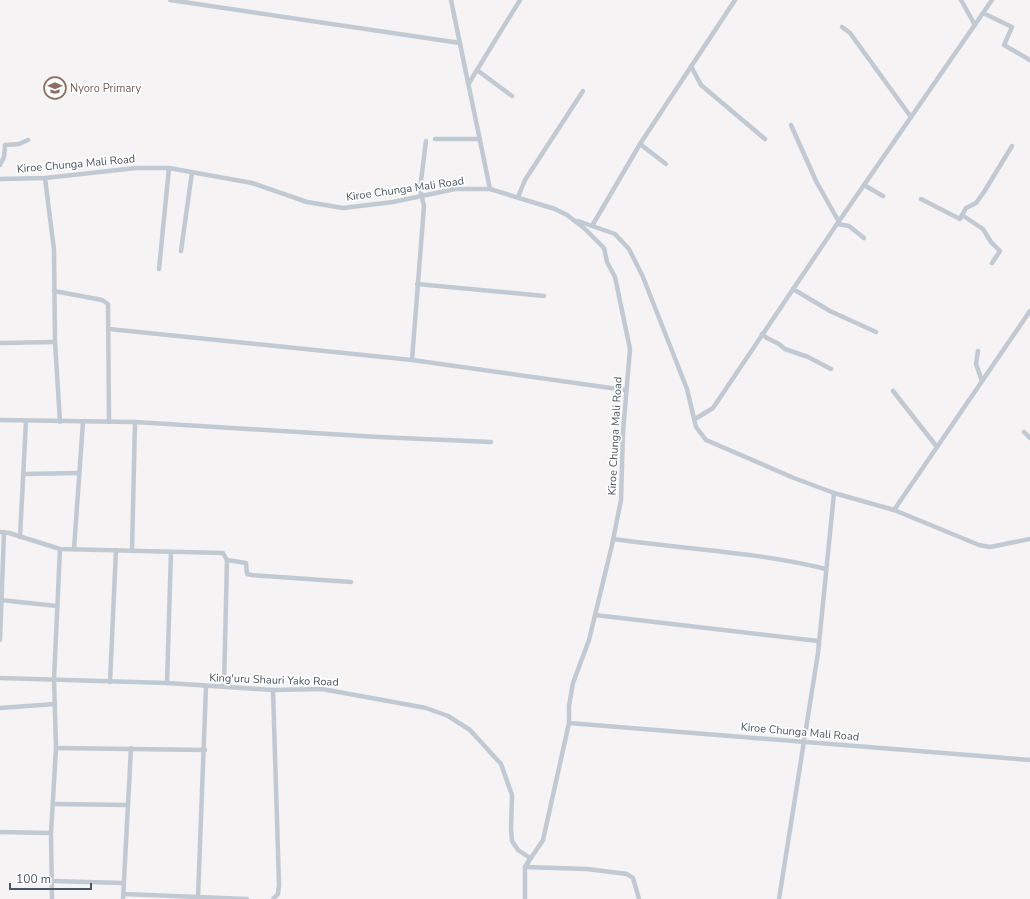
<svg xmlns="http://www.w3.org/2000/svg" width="1030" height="899" font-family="'Nunito Sans',sans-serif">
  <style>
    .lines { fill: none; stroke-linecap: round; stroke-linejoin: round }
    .minor { stroke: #c1cad2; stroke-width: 4.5 }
    .labels { text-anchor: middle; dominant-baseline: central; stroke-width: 3.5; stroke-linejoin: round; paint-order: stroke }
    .education-label { font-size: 11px; fill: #785e54; stroke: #fff; text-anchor: start }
    .street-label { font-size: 11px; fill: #4a5661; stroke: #fff }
  </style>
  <rect width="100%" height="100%" fill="#f5f3f3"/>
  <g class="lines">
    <g class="minor">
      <path d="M170,0L460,43"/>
      <path d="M451,0L490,189"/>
      <path d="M961,0L975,25"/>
      <path d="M983,13L1012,27L1004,45L1030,60"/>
      <path d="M842,27L850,33L911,117"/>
      <path d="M691,66L701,85L765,139"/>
      <path d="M477,70L512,96"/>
      <path d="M469,83L520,0"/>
      <path d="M791,125L816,181L839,222"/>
      <path d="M435,139H480"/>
      <path d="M640,144L666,164"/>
      <path d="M0,165L4,157L5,145L19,144L28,140"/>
      <path d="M45,178L54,250L55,342L60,422"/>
      <path d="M0,179L45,178L136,168H169L252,183L307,202L343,208L393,202L455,189H490L555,209L567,215L584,228L604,248L607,262L615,277L630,349L623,432L621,500L612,545L589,640L573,683L569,706V723L543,840L525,867"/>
      <path d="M864,185L883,196"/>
      <path d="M518,197L525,180L583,91"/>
      <path d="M921,199L960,219L966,208L976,203L984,192L1012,146"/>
      <path d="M962,215L983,229L991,242L1000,251L992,263"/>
      <path d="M578,221L615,234L629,249L643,277L687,389L696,427L706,440L794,478L834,493L894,510L979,545L990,547L1030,539"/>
      <path d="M837,224L849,226L864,238"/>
      <path d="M592,226L640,144L735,0"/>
      <path d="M181,251L192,172"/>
      <path d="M159,269L169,168"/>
      <path d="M417,284L544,296"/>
      <path d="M793,289L830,311L876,332"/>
      <path d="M54,291L102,300L108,304L109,422"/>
      <path d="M109,329L412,360L625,390"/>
      <path d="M762,334L767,338L779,344L785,349L808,357L831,369"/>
      <path d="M0,343L55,342"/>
      <path d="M978,351L976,364L982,381"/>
      <path d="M412,360L424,206L420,189L426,141"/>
      <path d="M893,391L937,447"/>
      <path d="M695,419L713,408L837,224L992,0"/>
      <path d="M0,420L135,422L132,551"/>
      <path d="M135,422L378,437L491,442"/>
      <path d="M1024,432L1030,438"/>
      <path d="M25,474L79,473"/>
      <path d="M894,510L1030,311"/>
      <path d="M0,532L9,533L60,549L223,553L227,560L224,687"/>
      <path d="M20,537L26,421"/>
      <path d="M613,539C684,549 757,552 826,569"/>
      <path d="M74,549L83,422"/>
      <path d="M227,560L246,563L247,574L252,575L351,582"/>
      <path d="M0,600L57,606"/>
      <path d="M595,615L818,641L819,645"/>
      <path d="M0,640L4,532"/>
      <path d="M0,678L167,683L273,690L322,689L426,708L448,716L470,730L501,764L512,795L511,829L512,841L518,850L530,858L525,867V899"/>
      <path d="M110,682L116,550"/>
      <path d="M167,683L171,552"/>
      <path d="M0,708L55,704"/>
      <path d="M569,723L1030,760"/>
      <path d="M56,748L205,750"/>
      <path d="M53,804L128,805"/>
      <path d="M0,832L51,833"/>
      <path d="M525,867L587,869L627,874L633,878L639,899"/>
      <path d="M52,881L123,883"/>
      <path d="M123,894L247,899"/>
      <path d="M198,897L206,686"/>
      <path d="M52,899L51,833L56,748L54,679L60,549"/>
      <path d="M123,899L131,748"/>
      <path d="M273,899L278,894L279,885L273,690"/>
      <path d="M779,899L818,653L834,493"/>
    </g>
  </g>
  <defs>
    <g id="school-ring" transform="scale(1.15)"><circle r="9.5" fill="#fff" stroke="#8d6e63" stroke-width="1.5"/><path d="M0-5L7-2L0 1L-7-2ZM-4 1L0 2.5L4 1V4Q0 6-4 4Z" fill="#8d6e63"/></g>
  </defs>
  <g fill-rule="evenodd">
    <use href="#school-ring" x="55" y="88"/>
  </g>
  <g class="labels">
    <g class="education-label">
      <text x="70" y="88">Nyoro Primary</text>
    </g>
    <g class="street-label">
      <text transform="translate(76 164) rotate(-5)">Kiroe Chunga Mali Road</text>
      <text transform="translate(405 189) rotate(-8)">Kiroe Chunga Mali Road</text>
      <text transform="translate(615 436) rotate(-87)">Kiroe Chunga Mali Road</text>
      <text transform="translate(274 680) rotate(2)">King'uru Shauri Yako Road</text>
      <text transform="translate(800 732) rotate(5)">Kiroe Chunga Mali Road</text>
    </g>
  </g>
  <path d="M10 883v6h81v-6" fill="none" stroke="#4a5661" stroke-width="2"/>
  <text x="16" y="883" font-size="12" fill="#4a5661" stroke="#ffffff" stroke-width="3" paint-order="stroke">100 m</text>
</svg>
